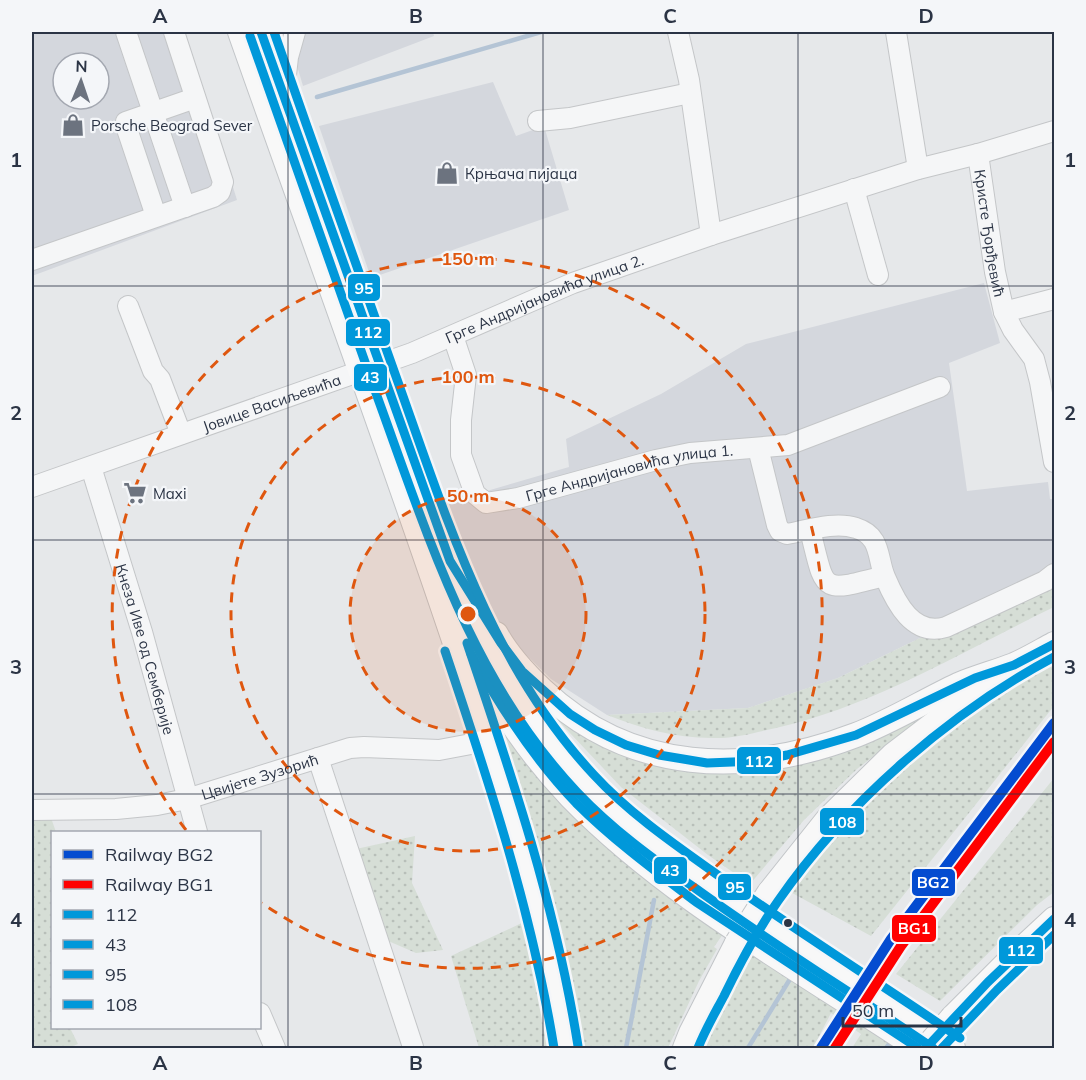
<svg xmlns="http://www.w3.org/2000/svg" width="1086" height="1080" font-family="Mulish,sans-serif">
  <style>
    .built { fill: #d4d7dd; fill-rule: evenodd }
    .green { fill: url(#green-dots) }
    .lines { fill: none; stroke-linecap: round; stroke-linejoin: round }
    .stream { stroke: #b4c4d5; stroke-width: 4.5 }
    .minor-casing { stroke: #c4c6c8; stroke-width: 22 }
    .major-casing { stroke: #c2c5c8; stroke-width: 26 }
    .minor { stroke: #f5f6f7; stroke-width: 20 }
    .major { stroke: #f8f8f8; stroke-width: 24 }
    .major-bridge-casing { stroke: #c2c5c8; stroke-width: 26; stroke-linecap: butt }
    .major-bridge { stroke: #f8f8f8; stroke-width: 24 }
    .bus-1-casing { stroke: #f4f6f9; stroke-width: 14 }
    .bus-2-casing { stroke: #f4f6f9; stroke-width: 14 }
    .bus-3-casing { stroke: #f4f6f9; stroke-width: 14 }
    .bus-4-casing { stroke: #f4f6f9; stroke-width: 14 }
    .bus-1 { stroke: #0098da; stroke-width: 9 }
    .bus-2 { stroke: #0098da; stroke-width: 9 }
    .bus-3 { stroke: #0098da; stroke-width: 9 }
    .bus-4 { stroke: #0098da; stroke-width: 9 }
    .rail-1-casing { stroke: #f4f6f9; stroke-width: 15 }
    .rail-2-casing { stroke: #f4f6f9; stroke-width: 15 }
    .rail-1 { stroke: #044cd0; stroke-width: 10 }
    .rail-2 { stroke: #f00; stroke-width: 10 }
    .grid { fill: none; stroke: #2b3445; stroke-width: 1.5; stroke-opacity: 0.55 }
    .ring { fill: none; stroke: #df570f; stroke-width: 3; stroke-dasharray: 10 8 }
    .bus-dot { fill: #2b3445; stroke: #f4f6f9; stroke-width: 2 }
    .labels { text-anchor: middle; dominant-baseline: central; stroke-width: 4.5; stroke-linejoin: round; paint-order: stroke }
    .poi-label { font-size: 15px; fill: #2b3445; stroke: #f4f6f9; text-anchor: start }
    .street-label { font-size: 15px; fill: #2b3445; stroke: #f4f6f9 }
    .centre { fill: #df570f; stroke: #f4f6f9; stroke-width: 3 }
    .ring-label { font-size: 18px; text-anchor: middle; font-weight: bold; fill: #df570f; stroke: #f4f6f9; stroke-width: 4.5; stroke-linejoin: round; paint-order: stroke }
    .line-badge { stroke: #f4f6f9; stroke-width: 2 }
    .badge-label { font-size: 16px; text-anchor: middle; font-weight: bold; fill: #fff }
    .neatline { fill: none; stroke: #2b3445; stroke-width: 2 }
    .grid-label { font-size: 20px; text-anchor: middle; font-weight: bold; fill: #2b3445 }
  </style>
  <defs>
    <pattern id="green-dots" width="8" height="8" patternUnits="userSpaceOnUse" patternTransform="scale(1.5)"><rect width="8" height="8" fill="#d6ded6"/><path d="M2 2h.1M6 6h.1" fill="none" stroke="#b8bfb9" stroke-width="1.8" stroke-linecap="round"/></pattern>
  </defs>
  <rect width="100%" height="100%" fill="#e6e8ea"/>
  <g class="built">
    <path d="M32,32H185L237,200L32,276ZM63,63H99V99H63Z"/>
    <path d="M287,32H433L434,36L303,86Z"/>
    <path d="M493,82L516,136L544,126L569,210L371,278L319,126Z"/>
    <path d="M984,283L1000,343L949,363L967,491L1048,482L1050,499H1054V581L960,625L922,637L838,678L748,708L607,715L551,679L506,635L473,578L442,504L569,467L566,439L661,394L746,344Z"/>
  </g>
  <g class="green">
    <path d="M1054,581V607C963,651 876,705 776,728C757,732 736,738 717,738C678,739 643,729 607,715L748,708L838,678L922,637L960,625Z"/>
    <path d="M1054,654V706L871,936L783,888L825,822L952,713L1010,676Z"/>
    <path d="M484,707L908,1048H852L861,1034L831,1013L813,1048H695L747,948L723,934L714,947L717,949L699,981L668,1048H578L539,868L515,784Z"/>
    <path d="M552,714L621,752L654,762L867,738L929,714L857,769L804,820L750,884L708,855L621,787Z"/>
    <path d="M1054,778V892L1037,905L940,1001L896,974Z"/>
    <path d="M50,815L56,832H52V1028H70L78,1044L68,1048H32V817Z"/>
    <path d="M415,836L412,883L443,950L416,953L386,940L356,849Z"/>
    <path d="M526,921L549,1013L554,1048H479L451,956Z"/>
  </g>
  <g class="lines">
    <g class="stream">
      <path d="M317,97L541,32"/>
      <path d="M626,1048L654,900"/>
      <path d="M748,1048L790,979"/>
      <path d="M886,1048L893,1039"/>
    </g>
    <g class="minor-casing">
      <g id="minor">
        <path d="M126,32L185,207"/>
        <path d="M678,32L689,80L711,235"/>
        <path d="M896,32L918,169"/>
        <path d="M284,93L288,57L295,32"/>
        <path d="M538,121L570,118L690,93"/>
        <path id="s1" d="M978,154L995,272L1004,312L1013,330L1034,359L1040,382L1054,462"/>
        <path d="M854,189L878,275"/>
        <path d="M156,216L126,126V122L195,98"/>
        <path d="M32,260L213,197L220,192L223,182L174,32"/>
        <path d="M128,306L153,371L160,379L181,434"/>
        <path d="M1004,312L1054,299"/>
        <path id="s2" d="M453,336L466,375L461,420V455L475,494L486,503L518,498L656,460L690,453L788,445L940,387"/>
        <path d="M758,448L777,525L780,531L787,534C808,530 836,521 856,528C882,536 877,559 885,577C896,603 913,637 946,627L1045,581L1054,574"/>
        <path id="s3" d="M91,467L142,632L197,832"/>
        <path id="s4" d="M32,487L412,353L573,283L711,235L918,169L978,154L1054,131"/>
        <path d="M810,530C826,593 819,593 884,576"/>
        <path d="M318,758L413,1047"/>
        <path id="s5" d="M32,810L116,809L157,805L187,799L350,748L364,747L439,750L487,741"/>
        <path d="M260,1013L275,1048"/>
      </g>
    </g>
    <g class="major-casing">
      <g id="major">
        <path d="M240,32C313,239 389,446 459,655C502,784 548,913 566,1048"/>
        <path d="M261,32C305,157 349,282 394,407C443,540 482,678 584,782C618,818 658,847 698,876C781,937 869,989 953,1048"/>
        <path d="M496,634C508,656 524,673 542,690C631,774 746,777 856,735C892,721 924,701 958,685C977,677 996,672 1014,665C1028,659 1041,651 1054,644"/>
        <path d="M470,652C497,705 530,754 571,797C669,898 802,970 918,1048"/>
        <path d="M769,893L828,819L893,755L982,687"/>
        <path d="M953,1017L1012,958L1054,919"/>
        <path d="M685,1048L691,1033L737,943"/>
      </g>
    </g>
    <use href="#minor" class="minor"/>
    <use href="#major" class="major"/>
    <g class="major-bridge-casing">
      <g id="major-bridge">
        <path d="M737,943L769,893"/>
        <path d="M926,1048L953,1017"/>
      </g>
    </g>
    <use href="#major-bridge" class="major-bridge"/>
    <g class="bus-1-casing">
      <g id="bus-1">
        <path d="M261,32L450,561L501,643L522,671L570,714L595,730L626,745L659,755L707,763L758,761L787,755L856,735L975,678L1014,665L1054,644"/>
        <path d="M471,654C500,707 534,759 576,803C612,839 655,871 696,902L918,1048"/>
        <path d="M926,1048L988,982L1054,919"/>
      </g>
    </g>
    <g class="bus-2-casing">
      <g id="bus-2">
        <path d="M250,36C292,156 334,276 377,396C428,536 472,681 577,792C612,829 653,859 695,888C772,944 854,994 933,1048"/>
        <path d="M445,651C489,782 532,912 554,1048"/>
      </g>
    </g>
    <g class="bus-3-casing">
      <g id="bus-3">
        <path d="M274,32C315,150 357,268 399,385C448,523 492,666 594,775C628,812 671,842 712,871C793,929 878,982 960,1038"/>
        <path d="M467,643C512,776 556,907 578,1046"/>
      </g>
    </g>
    <g class="bus-4-casing">
      <g id="bus-4">
        <path d="M698,1048C705,1030 715,1013 724,996C740,963 757,931 778,901C846,803 949,713 1054,657"/>
        <path d="M942,1048L997,990L1054,935"/>
      </g>
    </g>
    <use href="#bus-1" class="bus-1"/>
    <use href="#bus-2" class="bus-2"/>
    <use href="#bus-3" class="bus-3"/>
    <use href="#bus-4" class="bus-4"/>
    <g class="rail-1-casing">
      <path id="rail-1" d="M821,1048L891,939L1054,723"/>
    </g>
    <g class="rail-2-casing">
      <path id="rail-2" d="M835,1048L901,946L1054,742"/>
    </g>
    <use href="#rail-1" class="rail-1"/>
    <use href="#rail-2" class="rail-2"/>
  </g>
  <path class="grid" d="M288,32V1048M543,32V1048M798,32V1048M32,286H1054M32,540H1054M32,794H1054"/>
  <circle cx="468" cy="614" r="118" fill="#df570f" fill-opacity=".12"/>
  <g class="ring">
    <circle cx="468" cy="614" r="118"/>
    <circle cx="468" cy="614" r="237"/>
    <path d="M186 830A355 355 0 1 1 262 903"/>
  </g>
  <defs>
    <g id="shop-bare" transform="scale(1.8)"><path d="M-5-2.5h2.3a2.7 3.5 0 0 1 5.4 0H5L5.5 6h-11ZM-1.5-2.5h3a1.5 2.3 0 0 0-3 0Z" fill="#6c737f" stroke="#f4f6f9" stroke-width="2.5" paint-order="stroke"/></g>
    <g id="supermarket-bare" transform="scale(1.8)"><path d="M-6-5.5h2.5l.6 2H6L4.5 2H-2.5L-4.4-4H-6ZM-1.5 3.2a1.3 1.3 0 1 0 .1 0ZM3 3.2a1.3 1.3 0 1 0 .1 0Z" fill="#6c737f" stroke="#f4f6f9" stroke-width="2.5" paint-order="stroke"/></g>
  </defs>
  <g fill-rule="evenodd">
    <use href="#shop-bare" x="73" y="125"/>
    <use href="#shop-bare" x="447" y="173"/>
    <use href="#supermarket-bare" x="135" y="493"/>
  </g>
  <circle class="bus-dot" cx="788" cy="923" r="5"/>
  <g class="labels">
    <g class="poi-label">
      <text x="91" y="125">Porsche Beograd Sever</text>
      <text x="465" y="173">Крњача пијаца</text>
      <text x="153" y="493">Maxi</text>
    </g>
    <g class="street-label">
      <text stroke="none"><textPath href="#s1" startOffset="80">Кристе Ђорђевић</textPath></text>
      <text stroke="none"><textPath href="#s4" startOffset="546">Грге Андријановића улица 2.</textPath></text>
      <text stroke="none"><textPath href="#s4" startOffset="254">Јовице Васиљевића</textPath></text>
      <text stroke="none"><textPath href="#s2" startOffset="324">Грге Андријановића улица 1.</textPath></text>
      <text stroke="none"><textPath href="#s3" startOffset="190">Кнеза Иве од Семберије</textPath></text>
      <text stroke="none"><textPath href="#s5" startOffset="232">Цвијете Зузорић</textPath></text>
    </g>
  </g>
  <circle cx="468" cy="614" r="9" class="centre"/>
  <g class="ring-label">
    <text x="468" y="265">150 m</text>
    <text x="468" y="383">100 m</text>
    <text x="468" y="502">50 m</text>
  </g>
  <g class="line-badge">
    <rect x="347" y="273" width="34" height="29" rx="6" fill="#0098da"/>
    <rect x="345" y="318" width="46" height="29" rx="6" fill="#0098da"/>
    <rect x="353" y="363" width="35" height="29" rx="6" fill="#0098da"/>
    <rect x="736" y="746" width="46" height="29" rx="6" fill="#0098da"/>
    <rect x="819" y="807" width="46" height="29" rx="6" fill="#0098da"/>
    <rect x="653" y="856" width="35" height="29" rx="6" fill="#0098da"/>
    <rect x="911" y="868" width="45" height="29" rx="6" fill="#044cd0"/>
    <rect x="717" y="873" width="35" height="28" rx="6" fill="#0098da"/>
    <rect x="891" y="914" width="46" height="29" rx="6" fill="#f00"/>
    <rect x="998" y="936" width="46" height="29" rx="6" fill="#0098da"/>
  </g>
  <g class="badge-label">
    <text x="364" y="294">95</text>
    <text x="368" y="338">112</text>
    <text x="370" y="383">43</text>
    <text x="759" y="767">112</text>
    <text x="842" y="828">108</text>
    <text x="670" y="876">43</text>
    <text x="933" y="888">BG2</text>
    <text x="735" y="893">95</text>
    <text x="914" y="934">BG1</text>
    <text x="1021" y="956">112</text>
  </g>
  <rect width="1086" height="1080" fill="none" stroke="#f4f6f9" stroke-width="66"/>
  <rect x="51" y="831" width="210" height="198" fill="#f4f6f9" stroke="#a4a8b1" stroke-width="1.5"/>
  <rect x="63" y="850" width="30" height="9" fill="#044cd0" stroke="#a4a8b1" stroke-width="1.5"/>
  <text x="105" y="861" font-size="18" fill="#2b3445">Railway BG2</text>
  <rect x="63" y="880" width="30" height="9" fill="#ff0000" stroke="#a4a8b1" stroke-width="1.5"/>
  <text x="105" y="891" font-size="18" fill="#2b3445">Railway BG1</text>
  <rect x="63" y="910" width="30" height="9" fill="#0098da" stroke="#a4a8b1" stroke-width="1.5"/>
  <text x="105" y="921" font-size="18" fill="#2b3445">112</text>
  <rect x="63" y="940" width="30" height="9" fill="#0098da" stroke="#a4a8b1" stroke-width="1.5"/>
  <text x="105" y="951" font-size="18" fill="#2b3445">43</text>
  <rect x="63" y="970" width="30" height="9" fill="#0098da" stroke="#a4a8b1" stroke-width="1.5"/>
  <text x="105" y="981" font-size="18" fill="#2b3445">95</text>
  <rect x="63" y="1000" width="30" height="9" fill="#0098da" stroke="#a4a8b1" stroke-width="1.5"/>
  <text x="105" y="1011" font-size="18" fill="#2b3445">108</text>
  <g transform="translate(81 81) rotate(2)"><circle r="28" fill="#f4f6f9" stroke="#a4a8b1" stroke-width="1.5"/>
  <path d="M0-4.5L10 22L0 15L-10 22Z" fill="#6c737f"/>
  <text y="-9" font-size="16" font-weight="bold" text-anchor="middle" fill="#2b3445">N</text>
  </g>
  <path d="M843 1017v9h118v-9" fill="none" stroke="#2b3445" stroke-width="3"/>
  <text x="852" y="1017" font-size="18" fill="#2b3445" stroke="#f4f6f9" stroke-width="4.5" paint-order="stroke">50 m</text>
  <rect x="33" y="33" width="1020" height="1014" class="neatline"/>
  <g class="grid-label">
    <text x="160" y="23">A</text>
    <text x="416" y="23">B</text>
    <text x="670" y="23">C</text>
    <text x="926" y="23">D</text>
    <text x="16" y="167">1</text>
    <text x="1070" y="167">1</text>
    <text x="16" y="420">2</text>
    <text x="1070" y="420">2</text>
    <text x="16" y="674">3</text>
    <text x="1070" y="674">3</text>
    <text x="16" y="927">4</text>
    <text x="1070" y="927">4</text>
    <text x="160" y="1070">A</text>
    <text x="416" y="1070">B</text>
    <text x="670" y="1070">C</text>
    <text x="926" y="1070">D</text>
  </g>
</svg>
